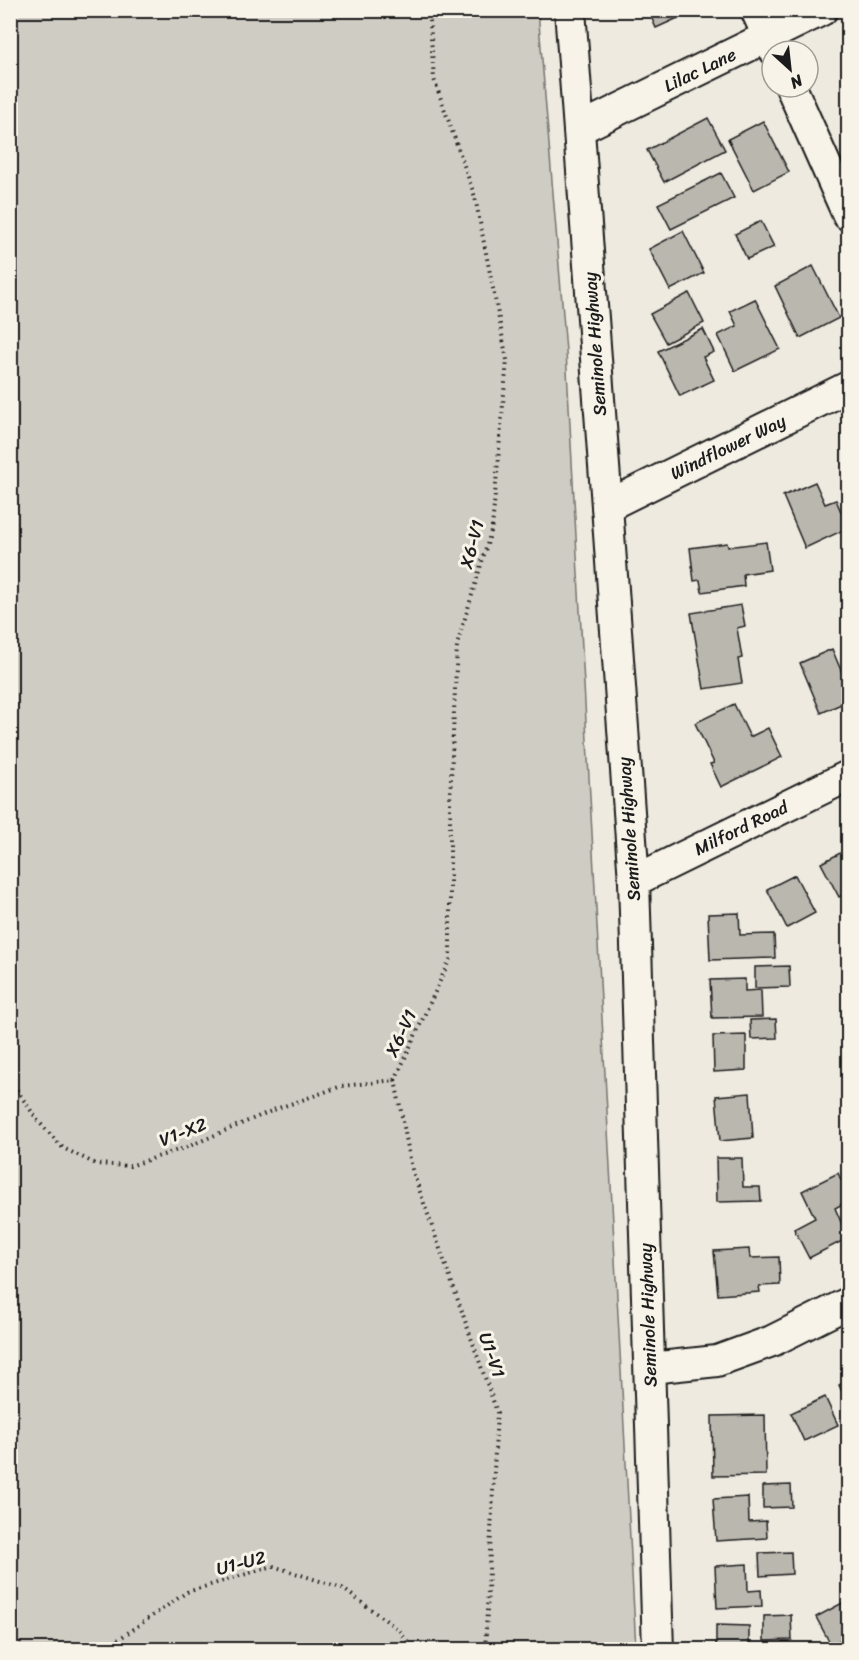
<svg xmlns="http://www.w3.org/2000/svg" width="859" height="1660" font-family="Sriracha,sans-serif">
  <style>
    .green { fill: #cfccc3; stroke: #767470; stroke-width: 1.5 }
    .building { fill: #bab7af; stroke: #1c1c1c; stroke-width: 1.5 }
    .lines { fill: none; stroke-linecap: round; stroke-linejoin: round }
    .minor-casing { stroke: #1c1c1c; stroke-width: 34 }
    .path { stroke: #1c1c1c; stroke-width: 4; stroke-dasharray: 1.5 4.5; stroke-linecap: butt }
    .minor { stroke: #f7f3e8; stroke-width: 30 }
    .labels { text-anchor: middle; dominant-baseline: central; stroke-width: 6; stroke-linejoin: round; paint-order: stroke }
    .street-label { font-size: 18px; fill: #1c1c1c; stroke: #f7f3e8 }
  </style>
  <rect width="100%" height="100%" fill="#eeeae0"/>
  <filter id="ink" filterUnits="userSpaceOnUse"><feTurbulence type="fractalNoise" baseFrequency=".0167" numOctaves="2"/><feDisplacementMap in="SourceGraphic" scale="12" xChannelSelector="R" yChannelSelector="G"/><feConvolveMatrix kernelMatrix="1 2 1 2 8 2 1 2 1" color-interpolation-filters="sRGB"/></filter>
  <g filter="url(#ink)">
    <path class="green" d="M11,10L538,11L566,351L636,1649H11Z"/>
    <g class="building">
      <path d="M648,10H688L689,13L656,28Z"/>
      <path d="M708,118L725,150L664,182L647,150Z"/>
      <path d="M763,121L789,172L754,190L728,139Z"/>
      <path d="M721,173L734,198L671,229L658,204Z"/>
      <path d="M761,221L774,247L747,259L735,234Z"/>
      <path d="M683,231L704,273L670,290L649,249Z"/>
      <path d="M813,266L839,318L800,338L775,286Z"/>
      <path d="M689,293L704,323L666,343L650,314Z"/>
      <path d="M755,299L780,349L735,371L718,335L737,326L730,311Z"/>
      <path d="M703,329L714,352L703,357L714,380L680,396L658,351Z"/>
      <path d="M815,482L825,504L836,500L848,528L805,548L783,496Z"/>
      <path d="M766,542L770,570L743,574L744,586L702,592L700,580L694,581L690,548L727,543L728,547Z"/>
      <path d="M741,605L745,626L737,628L742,658L738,659L742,683L704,689L691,613Z"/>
      <path d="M832,649L843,675L848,672V701L821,713L800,663Z"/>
      <path d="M734,704L750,737L768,728L782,757L721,787L710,764L714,763L695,723Z"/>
      <path d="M848,849V892L839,897L821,863Z"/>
      <path d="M795,875L815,913L787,928L767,889Z"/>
      <path d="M739,913L740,935L774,934L775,958L710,960L708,914Z"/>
      <path d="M789,966L790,987L755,988V967Z"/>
      <path d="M745,979V991L761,990L762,1017L712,1018L710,980Z"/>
      <path d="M776,1019L777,1038L751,1039L750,1020Z"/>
      <path d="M746,1035V1070L714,1072L713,1036Z"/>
      <path d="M750,1093L753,1138L720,1141L716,1096Z"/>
      <path d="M716,1158H742L743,1187H760L761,1201L717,1202Z"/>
      <path d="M838,1173L848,1195V1201L835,1208L848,1238L809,1258L794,1229L815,1218L802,1191Z"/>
      <path d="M749,1249L750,1258L779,1257L780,1285L759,1286L760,1292L718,1295L714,1251Z"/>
      <path d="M848,1380V1405L839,1385Z"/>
      <path d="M825,1397L838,1425L804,1441L791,1413Z"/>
      <path d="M765,1415L766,1475L713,1476L712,1416Z"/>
      <path d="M791,1485L792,1507L763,1508V1486Z"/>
      <path d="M748,1497L749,1522L766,1521L767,1538L716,1541L713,1499Z"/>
      <path d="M791,1552L792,1574L760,1576L759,1553Z"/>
      <path d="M747,1564L748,1591L761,1590L762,1606L717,1608L715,1566Z"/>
      <path d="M848,1600V1636L831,1645L816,1617Z"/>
      <path d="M791,1615L792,1640L764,1641V1616Z"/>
      <path d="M716,1625L749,1626V1650H716Z"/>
    </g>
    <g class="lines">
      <g class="minor-casing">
        <g id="minor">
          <path d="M570,10L607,506L634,881L658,1650"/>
          <path d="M756,10L775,51"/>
          <path d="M791,87L848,215"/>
          <path d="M579,129L822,10"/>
          <path d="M607,506L848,387"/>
          <path d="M634,881L848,776"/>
          <path d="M650,1368L717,1361L772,1341L848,1303"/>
        </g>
      </g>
      <g class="path">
        <path d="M10,1080L38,1121L63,1148L96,1164L130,1166L187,1147L276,1109L342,1086L395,1080"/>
        <path d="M395,1080L450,959V800L457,645L492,528L507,360L475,197L434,79L429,10"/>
        <path d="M395,1080L412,1169L497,1412L485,1650"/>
        <path d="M103,1650L187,1592L273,1566L342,1588L399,1630L413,1650"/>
      </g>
      <use href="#minor" class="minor"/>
    </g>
  </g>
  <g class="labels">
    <g class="street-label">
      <text transform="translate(700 70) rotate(-26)">Lilac Lane</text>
      <text transform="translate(595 344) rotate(-94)">Seminole Highway</text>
      <text transform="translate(728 447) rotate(-26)">Windflower Way</text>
      <text transform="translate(472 544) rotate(-75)">X6-V1</text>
      <text transform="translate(741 828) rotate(-26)">Milford Road</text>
      <text transform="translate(629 829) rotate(-94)">Seminole Highway</text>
      <text transform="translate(401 1033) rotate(-65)">X6-V1</text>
      <text transform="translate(183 1132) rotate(-21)">V1-X2</text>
      <text transform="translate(648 1315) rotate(-92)">Seminole Highway</text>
      <text transform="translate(492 1355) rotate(71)">U1-V1</text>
      <text transform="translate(241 1563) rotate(-15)">U1-U2</text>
    </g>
  </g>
  <rect width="859" height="1660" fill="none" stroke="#f7f3e8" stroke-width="36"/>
  <rect x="18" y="18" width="823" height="1624" fill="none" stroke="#1c1c1c" stroke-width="2" filter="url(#ink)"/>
  <g transform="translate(790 69) rotate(153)"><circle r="28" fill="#f7f3e8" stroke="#9f9d96" stroke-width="1.5"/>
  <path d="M0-4.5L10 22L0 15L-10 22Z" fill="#1c1c1c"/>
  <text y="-9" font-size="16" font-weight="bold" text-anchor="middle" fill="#1c1c1c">N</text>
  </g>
</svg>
